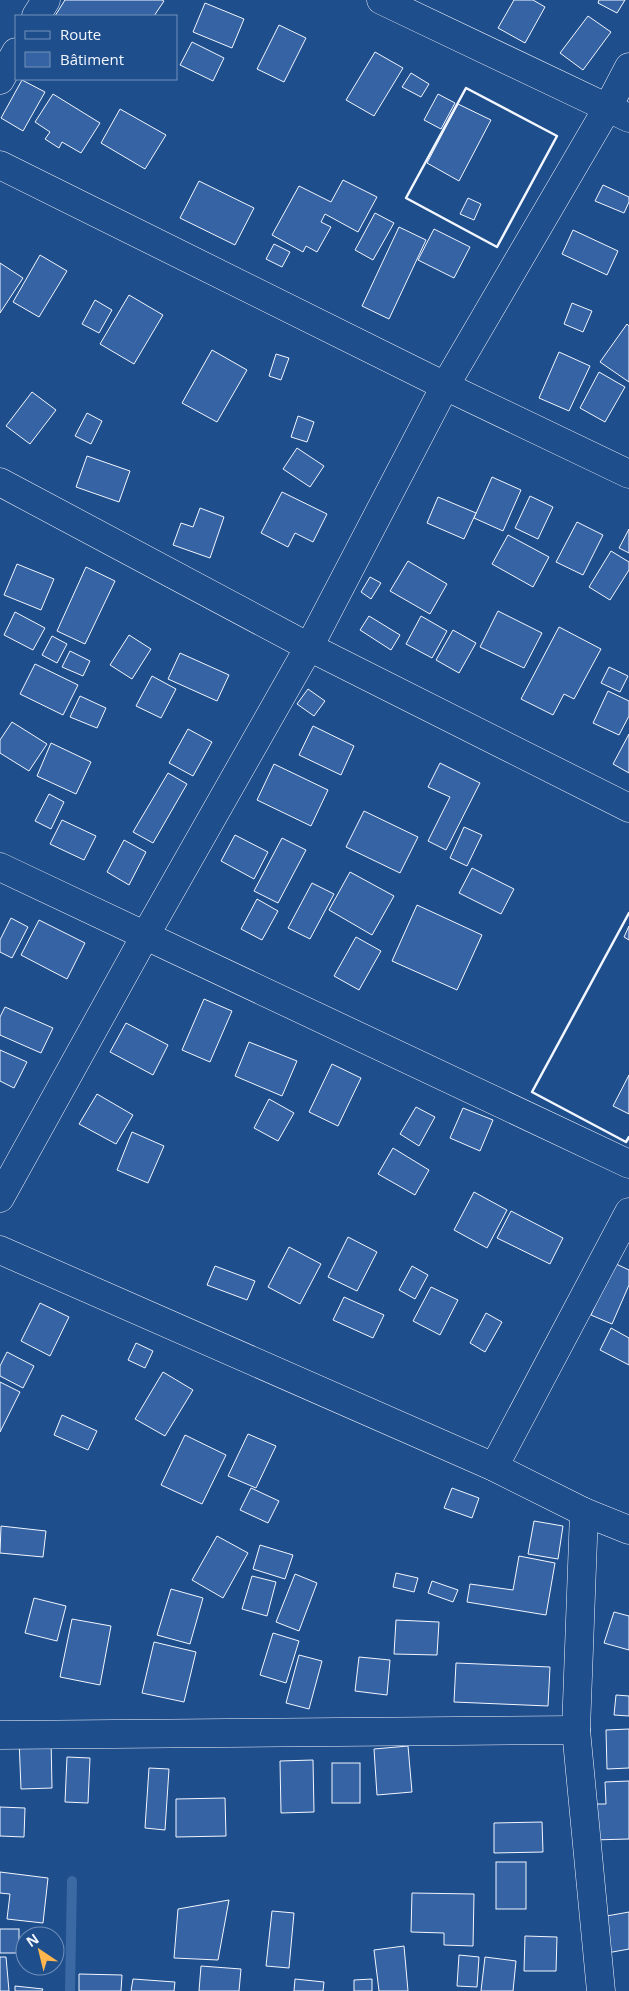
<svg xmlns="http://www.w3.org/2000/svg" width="629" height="1991" font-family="'Open Sans',sans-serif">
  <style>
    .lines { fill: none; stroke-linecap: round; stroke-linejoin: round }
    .stream { stroke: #3b69a3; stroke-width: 10 }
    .building { fill: #3563a3; stroke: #f2f6ff }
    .street-casing { stroke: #f2f6ff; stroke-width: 29 }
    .street { stroke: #1f4e8c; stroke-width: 28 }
    .wall { stroke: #f2f6ff; stroke-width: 2.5 }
  </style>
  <rect width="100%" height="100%" fill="#1f4e8c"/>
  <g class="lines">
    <path class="stream" d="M70,1991L72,1881"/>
  </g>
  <g class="building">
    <path d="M65,0H162L164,1L154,16H55Z"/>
    <path d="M514,0H533L545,7L525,43L498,28Z"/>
    <path d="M599,0H625L617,13L598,3Z"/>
    <path d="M205,3L244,19L232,48L193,32Z"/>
    <path d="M588,16L611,32L583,70L560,53Z"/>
    <path d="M279,25L306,38L284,82L257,69Z"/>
    <path d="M192,42L224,58L213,81L180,65Z"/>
    <path d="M375,52L403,68L374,116L346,100Z"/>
    <path d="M411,73L429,84L421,97L402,87Z"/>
    <path d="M22,80L45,92L23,131L1,118Z"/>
    <path d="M53,94L100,123L81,153L62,142L59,148L45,139L50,132L35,122Z"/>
    <path d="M438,94L455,103L441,129L424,120Z"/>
    <path d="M458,104L491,120L459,181L427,163Z"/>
    <path d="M120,109L166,135L145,169L101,143Z"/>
    <path d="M343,180L377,197L358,232L325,214L321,222L331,227L317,252L306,246L303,252L272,235L299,186L331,202Z"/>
    <path d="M199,181L254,208L235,245L180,218Z"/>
    <path d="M603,185L629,197V202L624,213L595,201Z"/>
    <path d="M468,198L481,204L474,220L460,214Z"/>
    <path d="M375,213L394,223L373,260L355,250Z"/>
    <path d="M399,227L426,240L389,319L362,306Z"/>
    <path d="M434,229L470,247L454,278L418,260Z"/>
    <path d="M573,230L618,251L607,275L562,254Z"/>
    <path d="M274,244L290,252L282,267L266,259Z"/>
    <path d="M40,255L67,271L39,317L13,302Z"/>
    <path d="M0,263L23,278L0,313Z"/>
    <path d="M129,295L163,315L134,364L100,344Z"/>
    <path d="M95,300L112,310L99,333L82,324Z"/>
    <path d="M572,303L592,311L583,332L564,324Z"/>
    <path d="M627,324L629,326V382L600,362Z"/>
    <path d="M212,350L247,370L217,422L182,403Z"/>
    <path d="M559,352L590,366L569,411L539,398Z"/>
    <path d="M276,354L289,358L281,380L269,376Z"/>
    <path d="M599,372L625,387L605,422L580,408Z"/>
    <path d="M32,392L56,410L30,444L6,426Z"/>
    <path d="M87,413L102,421L91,444L75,436Z"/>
    <path d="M298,416L314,422L307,442L291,437Z"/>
    <path d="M297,448L324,466L310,487L283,469Z"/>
    <path d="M87,456L130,471L119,502L76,487Z"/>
    <path d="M492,477L521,490L503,531L474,518Z"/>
    <path d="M282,492L327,514L313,542L295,533L288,547L261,533Z"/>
    <path d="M530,496L553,507L538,539L515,528Z"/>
    <path d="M438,497L476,513L464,539L427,523Z"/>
    <path d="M200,508L224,517L210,558L173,545L181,523L193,527Z"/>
    <path d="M577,522L603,535L583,575L556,562Z"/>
    <path d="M629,529V553L619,548Z"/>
    <path d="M508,535L549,557L533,587L492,564Z"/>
    <path d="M611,551L629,562V570L610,600L589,587Z"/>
    <path d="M408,561L447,584L430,614L390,591Z"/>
    <path d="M17,564L54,579L41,610L4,595Z"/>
    <path d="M86,567L115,581L85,644L57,631Z"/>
    <path d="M370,577L381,583L371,599L361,592Z"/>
    <path d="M498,611L542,633L524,668L480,647Z"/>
    <path d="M15,612L45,628L33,650L4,635Z"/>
    <path d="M369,616L400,635L391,650L360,630Z"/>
    <path d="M421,616L447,631L432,658L406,644Z"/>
    <path d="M559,627L601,649L574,699L564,694L553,715L521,699Z"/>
    <path d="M453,630L476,643L459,673L436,660Z"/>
    <path d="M129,635L151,649L132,679L110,665Z"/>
    <path d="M52,636L67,644L57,663L42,655Z"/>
    <path d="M70,651L90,661L83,676L62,667Z"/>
    <path d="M180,653L229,675L217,701L168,679Z"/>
    <path d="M35,664L78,685L63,715L20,694Z"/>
    <path d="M609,667L628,676L620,692L601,683Z"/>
    <path d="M152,676L176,689L161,718L136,706Z"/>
    <path d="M308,689L325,701L314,716L297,704Z"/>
    <path d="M608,691L629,701V716L619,735L593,723Z"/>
    <path d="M80,696L106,708L97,728L70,717Z"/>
    <path d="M12,722L47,744L29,771L0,753V740Z"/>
    <path d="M313,726L354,746L341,775L299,755Z"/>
    <path d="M188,729L212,742L193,776L169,763Z"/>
    <path d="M629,734V773L613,764Z"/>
    <path d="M51,743L91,762L76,794L37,776Z"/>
    <path d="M440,763L480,783L446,850L428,841L450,797L428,787Z"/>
    <path d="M274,764L328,790L311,826L257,800Z"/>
    <path d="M168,773L187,784L153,843L133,832Z"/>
    <path d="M49,794L64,802L51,829L35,821Z"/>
    <path d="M364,811L418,837L400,873L346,847Z"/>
    <path d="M62,820L96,836L84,860L50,844Z"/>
    <path d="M464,827L482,835L467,866L450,858Z"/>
    <path d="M235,835L268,852L254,879L221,861Z"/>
    <path d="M282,838L306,850L278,903L254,891Z"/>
    <path d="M124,840L146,852L129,885L107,872Z"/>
    <path d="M472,868L514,889L501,914L459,893Z"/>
    <path d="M350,872L394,896L372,935L329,910Z"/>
    <path d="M312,883L334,894L310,939L288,928Z"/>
    <path d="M257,899L278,911L262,940L241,929Z"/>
    <path d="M417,905L482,935L457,990L392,961Z"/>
    <path d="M11,918L28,927L12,958L0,952V940Z"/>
    <path d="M39,920L85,943L67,979L21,955Z"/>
    <path d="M629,926V940L624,937Z"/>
    <path d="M356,937L381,951L359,990L334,976Z"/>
    <path d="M204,999L232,1011L210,1062L182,1050Z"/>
    <path d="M5,1007L53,1028L41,1053L0,1035V1017Z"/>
    <path d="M126,1023L168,1045L153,1075L110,1052Z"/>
    <path d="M249,1042L297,1061L282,1096L235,1076Z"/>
    <path d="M0,1050L27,1062L14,1088L0,1081Z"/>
    <path d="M332,1064L361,1078L338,1126L309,1112Z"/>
    <path d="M629,1075V1114L613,1106Z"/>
    <path d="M97,1094L133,1115L116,1144L79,1124Z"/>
    <path d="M269,1099L294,1113L278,1141L254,1128Z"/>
    <path d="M416,1107L435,1117L419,1146L400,1134Z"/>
    <path d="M463,1108L493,1120L480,1151L450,1138Z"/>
    <path d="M132,1132L164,1146L148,1183L117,1170Z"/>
    <path d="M393,1148L429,1170L415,1195L378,1174Z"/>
    <path d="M474,1192L507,1210L487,1248L454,1230Z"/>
    <path d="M511,1211L563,1238L550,1264L497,1238Z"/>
    <path d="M348,1237L377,1252L357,1291L328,1277Z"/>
    <path d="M289,1247L321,1264L300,1304L268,1287Z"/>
    <path d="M614,1263L629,1270V1285L612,1324L591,1315Z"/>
    <path d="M215,1266L255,1281L247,1300L207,1285Z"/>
    <path d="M412,1266L428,1275L415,1299L399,1290Z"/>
    <path d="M431,1287L458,1300L440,1335L413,1321Z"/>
    <path d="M344,1297L384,1315L373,1338L333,1320Z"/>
    <path d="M40,1303L69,1317L50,1356L21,1341Z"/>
    <path d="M486,1313L502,1322L485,1352L470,1343Z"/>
    <path d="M611,1328L629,1338V1365L600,1350Z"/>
    <path d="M136,1343L153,1351L145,1368L128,1360Z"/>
    <path d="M7,1352L34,1366L23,1388L0,1376V1366Z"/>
    <path d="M163,1372L193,1390L165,1436L135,1419Z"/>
    <path d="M0,1382L20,1392L0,1432Z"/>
    <path d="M62,1415L97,1431L88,1450L54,1435Z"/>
    <path d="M248,1434L276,1446L256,1488L228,1476Z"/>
    <path d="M185,1435L226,1455L202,1504L161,1485Z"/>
    <path d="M251,1488L279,1501L268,1523L240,1510Z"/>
    <path d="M452,1488L479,1498L472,1518L444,1508Z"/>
    <path d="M534,1521L563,1526L558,1559L528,1554Z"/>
    <path d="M1,1526L46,1531L43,1557L0,1553Z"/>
    <path d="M217,1536L248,1553L223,1598L192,1580Z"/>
    <path d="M260,1545L293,1555L285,1579L253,1569Z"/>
    <path d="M519,1556L555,1563L546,1615L467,1602L470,1584L513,1590Z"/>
    <path d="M396,1573L418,1578L414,1592L393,1587Z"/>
    <path d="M295,1574L317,1583L299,1631L276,1622Z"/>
    <path d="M252,1576L276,1582L267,1616L242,1609Z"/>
    <path d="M432,1581L458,1590L453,1602L428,1593Z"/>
    <path d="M171,1589L203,1598L190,1644L157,1635Z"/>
    <path d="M34,1598L66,1606L57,1641L25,1633Z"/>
    <path d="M614,1612L629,1616V1650L604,1643Z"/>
    <path d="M72,1619L111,1626L100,1685L60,1677Z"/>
    <path d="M396,1620L439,1622L437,1655L394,1654Z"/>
    <path d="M273,1633L299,1641L286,1683L260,1675Z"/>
    <path d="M154,1642L196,1652L184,1702L142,1693Z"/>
    <path d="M299,1655L322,1661L309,1709L286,1703Z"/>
    <path d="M359,1657L390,1660L387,1695L355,1691Z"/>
    <path d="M456,1663L550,1667L548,1706L454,1702Z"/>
    <path d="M616,1695L629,1696V1716L614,1715Z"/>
    <path d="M629,1729V1768L607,1769L606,1730Z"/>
    <path d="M51,1738L52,1788L21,1789L19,1739Z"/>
    <path d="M408,1746L412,1792L377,1795L374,1749Z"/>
    <path d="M67,1757L90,1758L88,1803L65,1802Z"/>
    <path d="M313,1760L314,1812L281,1813L280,1761Z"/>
    <rect x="332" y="1763" width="28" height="40"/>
    <path d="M149,1768L169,1769L165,1830L145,1828Z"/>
    <path d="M629,1781V1839L592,1840L591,1804H606L605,1782Z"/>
    <path d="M225,1798L226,1836L176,1837V1799Z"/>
    <path d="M0,1807L25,1808L24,1837L0,1836Z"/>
    <path d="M542,1822L543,1852L494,1853V1823Z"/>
    <rect x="496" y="1862" width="30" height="47"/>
    <path d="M0,1872L48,1878L43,1923L7,1919L10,1894L0,1893Z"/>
    <path d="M412,1893L474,1894L473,1946L444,1945V1933L411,1932Z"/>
    <path d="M229,1900L218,1960L174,1958L178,1909Z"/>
    <path d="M272,1911L294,1913L289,1968L266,1966Z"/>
    <path d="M629,1912V1949L607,1953L601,1917Z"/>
    <rect x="0" y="1929" width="19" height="24"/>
    <path d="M525,1936L557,1937L556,1971H524Z"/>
    <path d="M404,1946L408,1991H379L374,1950Z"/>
    <path d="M459,1955L479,1957L477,1987L457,1986Z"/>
    <path d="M0,1957H6L9,1991H0Z"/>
    <path d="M485,1957L516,1961L513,1991H481Z"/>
    <path d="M201,1966L241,1969L239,1991H199Z"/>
    <path d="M79,1974L122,1975L121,1991H79Z"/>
    <path d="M133,1979L175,1982L174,1991H131Z"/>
    <path d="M295,1979L324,1982L323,1991H294Z"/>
    <path d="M372,1979V1991H354V1980Z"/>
    <path d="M15,1986L43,1989L42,1991H15Z"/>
  </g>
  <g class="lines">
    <g class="street-casing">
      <g id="street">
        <path d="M381,0L629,118"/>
        <path d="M36,16L46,0"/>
        <path d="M0,80L16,52"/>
        <path d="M0,165L445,386L629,474"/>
        <path d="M0,482L309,647L629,808"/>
        <path d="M0,867L629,1164"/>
        <path d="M0,1198L145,936L309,647L445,386L608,107L629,67"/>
        <path d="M0,1250L494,1467L584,1512L629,1530"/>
        <path d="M494,1467L629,1212"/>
        <path d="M584,1512L576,1730L601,1991"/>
        <path d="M0,1735L576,1730"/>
      </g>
    </g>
    <use href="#street" class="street"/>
    <g class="wall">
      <path d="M466,88L557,136L497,247L406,198Z"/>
      <path d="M629,913L532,1092L626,1142L629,1137"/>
    </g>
  </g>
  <rect x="15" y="15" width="162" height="65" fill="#1f4e8c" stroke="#7391ba"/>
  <rect x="25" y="31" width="25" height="8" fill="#1f4e8c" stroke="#7391ba"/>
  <text x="60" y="40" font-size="15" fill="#f2f6ff">Route</text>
  <rect x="25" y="52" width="25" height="15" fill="#3563a3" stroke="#7391ba"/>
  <text x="60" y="65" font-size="15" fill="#f2f6ff">Bâtiment</text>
  <g transform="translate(40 1951) rotate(325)"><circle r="24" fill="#1f4e8c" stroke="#7391ba"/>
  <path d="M0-4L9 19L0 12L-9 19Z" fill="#ffb74d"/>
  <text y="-8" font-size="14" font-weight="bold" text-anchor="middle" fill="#f2f6ff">N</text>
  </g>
</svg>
